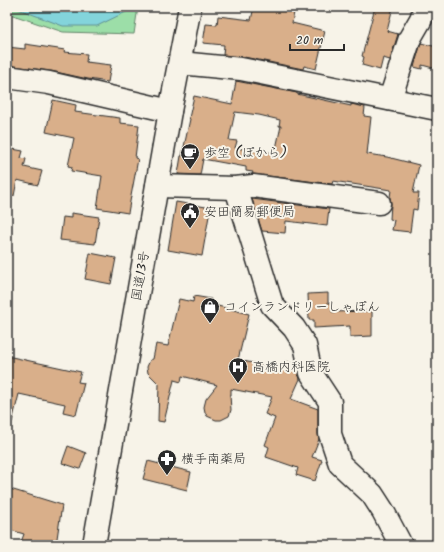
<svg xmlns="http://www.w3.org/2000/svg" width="444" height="552" font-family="Kalam,'Klee One',sans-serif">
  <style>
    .green { fill: #9cdea8; stroke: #64846a }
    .water { fill: #83d4db; stroke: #609095 }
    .building { fill: #d9af8a; stroke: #2b2b2b; fill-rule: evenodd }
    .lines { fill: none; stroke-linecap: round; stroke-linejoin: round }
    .minor-casing { stroke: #2b2b2b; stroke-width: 25 }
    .highway-casing { stroke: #2b2b2b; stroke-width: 25 }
    .minor { stroke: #f7f3e8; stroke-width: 22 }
    .highway { stroke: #f7f3e8; stroke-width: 22 }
    .labels { text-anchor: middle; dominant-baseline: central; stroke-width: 4; stroke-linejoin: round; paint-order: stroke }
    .poi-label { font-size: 13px; fill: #2b2b2b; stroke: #f7f3e8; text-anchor: start }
    .street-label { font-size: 13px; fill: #2b2b2b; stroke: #f7f3e8 }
  </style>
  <rect width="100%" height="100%" fill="#f7f3e8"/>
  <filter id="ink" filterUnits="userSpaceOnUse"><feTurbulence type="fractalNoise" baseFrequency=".025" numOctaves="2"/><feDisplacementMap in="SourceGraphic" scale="8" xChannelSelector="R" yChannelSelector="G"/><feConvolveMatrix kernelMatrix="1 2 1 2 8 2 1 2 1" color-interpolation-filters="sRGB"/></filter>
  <g filter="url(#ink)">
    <path class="green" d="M7,7H138L134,34L63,32L7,13Z"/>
    <path class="water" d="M13,7H129L128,11L97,26H63Z"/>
    <g class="building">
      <path d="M254,7H295L292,23L325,31L316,69L304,66L303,69L244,57L223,55L224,45L203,43L206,24L217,25L218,16L251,20Z"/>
      <path d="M375,7H393L387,31L398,34L390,60L383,58L380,70L362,65L364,57L362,56Z"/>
      <path d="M421,43L437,47V69L422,65V69L414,67Z"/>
      <path d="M25,44L65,50L64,52L87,54L86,62L111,65L108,82L88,79L51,71L7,65V47L25,49Z"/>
      <path d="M236,81L297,93V94L351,106V104L365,107L364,116L371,117L367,154L387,157L419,165L413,193H419L417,210L413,209L410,232L392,230L394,220L390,219L391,204L390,197L391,190L333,181L332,184L252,174L253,172L246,171V167L203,159L200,175L178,174L181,156H182L190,119L189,118L194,96L232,104ZM235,112L259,115L280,120L279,126H281L275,153L235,148L237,141L229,140Z"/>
      <path d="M53,100L76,105L75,112L120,118V123L139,125L135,158L138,159L131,196L128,213L97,208L102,176L71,171L72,167L68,166L74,138L46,132Z"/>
      <path d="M7,148L23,151L21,158L26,159L24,167L42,171L38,185L17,180L14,196L7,195Z"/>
      <path d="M252,199L329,209L327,226L286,221L285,233L262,231Z"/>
      <path d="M176,202L206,207V209L210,210L202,256L168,250Z"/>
      <path d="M71,213L99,217L95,244L60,240L63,217L71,218Z"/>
      <path d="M90,253L116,258L111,284L85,279Z"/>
      <path d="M328,293V303H332V312L372,311V336L350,337V326L314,328V320H309L308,294Z"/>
      <path d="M194,296L211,299L210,304L249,314L238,360L283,369L286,361L296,365L298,374V375L299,376L300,379L291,399L318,409V434L319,439L312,457L322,460L315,481L296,475L298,468L266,457L269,447L265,445L275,418L265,414L272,397L231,389V395H230L231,410L229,416L221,420H216L207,416L205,412L204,407L206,399L217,385L182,376L181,382L174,380L164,422L158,421L159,384L148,373L147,367L150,360L153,359L156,344L168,346L179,299L193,302Z"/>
      <path d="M7,356L81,372L78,382L84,383L76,415L63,412L65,404L19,394L12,422H7Z"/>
      <path d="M68,446L86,453L80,469L62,463Z"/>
      <path d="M148,461L191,472L187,490L143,479Z"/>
      <path d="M7,488L62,505L56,545H20L24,534L7,529Z"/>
    </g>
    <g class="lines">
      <g class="minor-casing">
        <g id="minor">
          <path d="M180,63L241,69L437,109"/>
          <path d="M7,77L49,83L170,111"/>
          <path d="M390,99L410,38L421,19L425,7"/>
          <path d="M157,186L236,188L253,186L379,203"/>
          <path d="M236,188L272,305L294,328L305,345L311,373L330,402V434L340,464L372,494L383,511L401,545"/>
        </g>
      </g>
      <g class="highway-casing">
        <path id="highway" d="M94,545L170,111L190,7"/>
      </g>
      <use href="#minor" class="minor"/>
      <use href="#highway" class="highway"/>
    </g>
  </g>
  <defs>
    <g id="cafe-pin" transform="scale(1)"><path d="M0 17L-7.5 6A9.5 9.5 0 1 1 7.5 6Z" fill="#2b2b2b" stroke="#f7f3e8"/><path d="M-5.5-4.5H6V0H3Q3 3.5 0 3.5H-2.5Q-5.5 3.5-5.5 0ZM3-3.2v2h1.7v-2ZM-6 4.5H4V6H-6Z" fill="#fff"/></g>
    <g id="civic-pin" transform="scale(1)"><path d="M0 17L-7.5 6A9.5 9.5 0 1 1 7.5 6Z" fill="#2b2b2b" stroke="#f7f3e8"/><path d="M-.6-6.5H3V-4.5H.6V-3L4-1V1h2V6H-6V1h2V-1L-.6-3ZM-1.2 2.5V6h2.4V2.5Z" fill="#fff"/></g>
    <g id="shop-pin" transform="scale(1)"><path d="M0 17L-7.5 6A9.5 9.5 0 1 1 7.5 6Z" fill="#2b2b2b" stroke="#f7f3e8"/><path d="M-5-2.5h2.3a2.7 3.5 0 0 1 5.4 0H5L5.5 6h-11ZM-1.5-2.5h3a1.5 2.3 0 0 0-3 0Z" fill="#fff"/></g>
    <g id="hospital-pin" transform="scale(1)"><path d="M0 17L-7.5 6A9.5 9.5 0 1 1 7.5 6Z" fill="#2b2b2b" stroke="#f7f3e8"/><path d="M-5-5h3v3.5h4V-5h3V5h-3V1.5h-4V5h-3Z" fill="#fff"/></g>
    <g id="pharmacy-pin" transform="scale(1)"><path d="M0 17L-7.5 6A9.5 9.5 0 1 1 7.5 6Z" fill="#2b2b2b" stroke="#f7f3e8"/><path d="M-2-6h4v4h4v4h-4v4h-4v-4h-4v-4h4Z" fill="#fff"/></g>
  </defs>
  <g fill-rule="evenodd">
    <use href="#cafe-pin" x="190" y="153"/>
    <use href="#civic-pin" x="190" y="212"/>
    <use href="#shop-pin" x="210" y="307"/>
    <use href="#hospital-pin" x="238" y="367"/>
    <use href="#pharmacy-pin" x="167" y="459"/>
  </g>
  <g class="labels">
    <g class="poi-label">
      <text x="204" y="153">歩空 (ぽから)</text>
      <text x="204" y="212">安田簡易郵便局</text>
      <text x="224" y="307">コインランドリーしゃぼん</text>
      <text x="252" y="367">高橋内科医院</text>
      <text x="181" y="459">横手南薬局</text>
    </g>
    <g class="street-label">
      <text transform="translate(141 276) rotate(-80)">国道13号</text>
    </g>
  </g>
  <rect width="444" height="552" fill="none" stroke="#f7f3e8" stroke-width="24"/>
  <rect x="12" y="12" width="420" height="528" fill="none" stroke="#2b2b2b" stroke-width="1.5" filter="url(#ink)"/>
  <path d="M290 44v6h54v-6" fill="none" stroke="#2b2b2b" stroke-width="2"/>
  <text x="296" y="44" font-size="12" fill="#2b2b2b" stroke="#f7f3e8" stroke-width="3" paint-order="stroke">20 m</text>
</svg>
